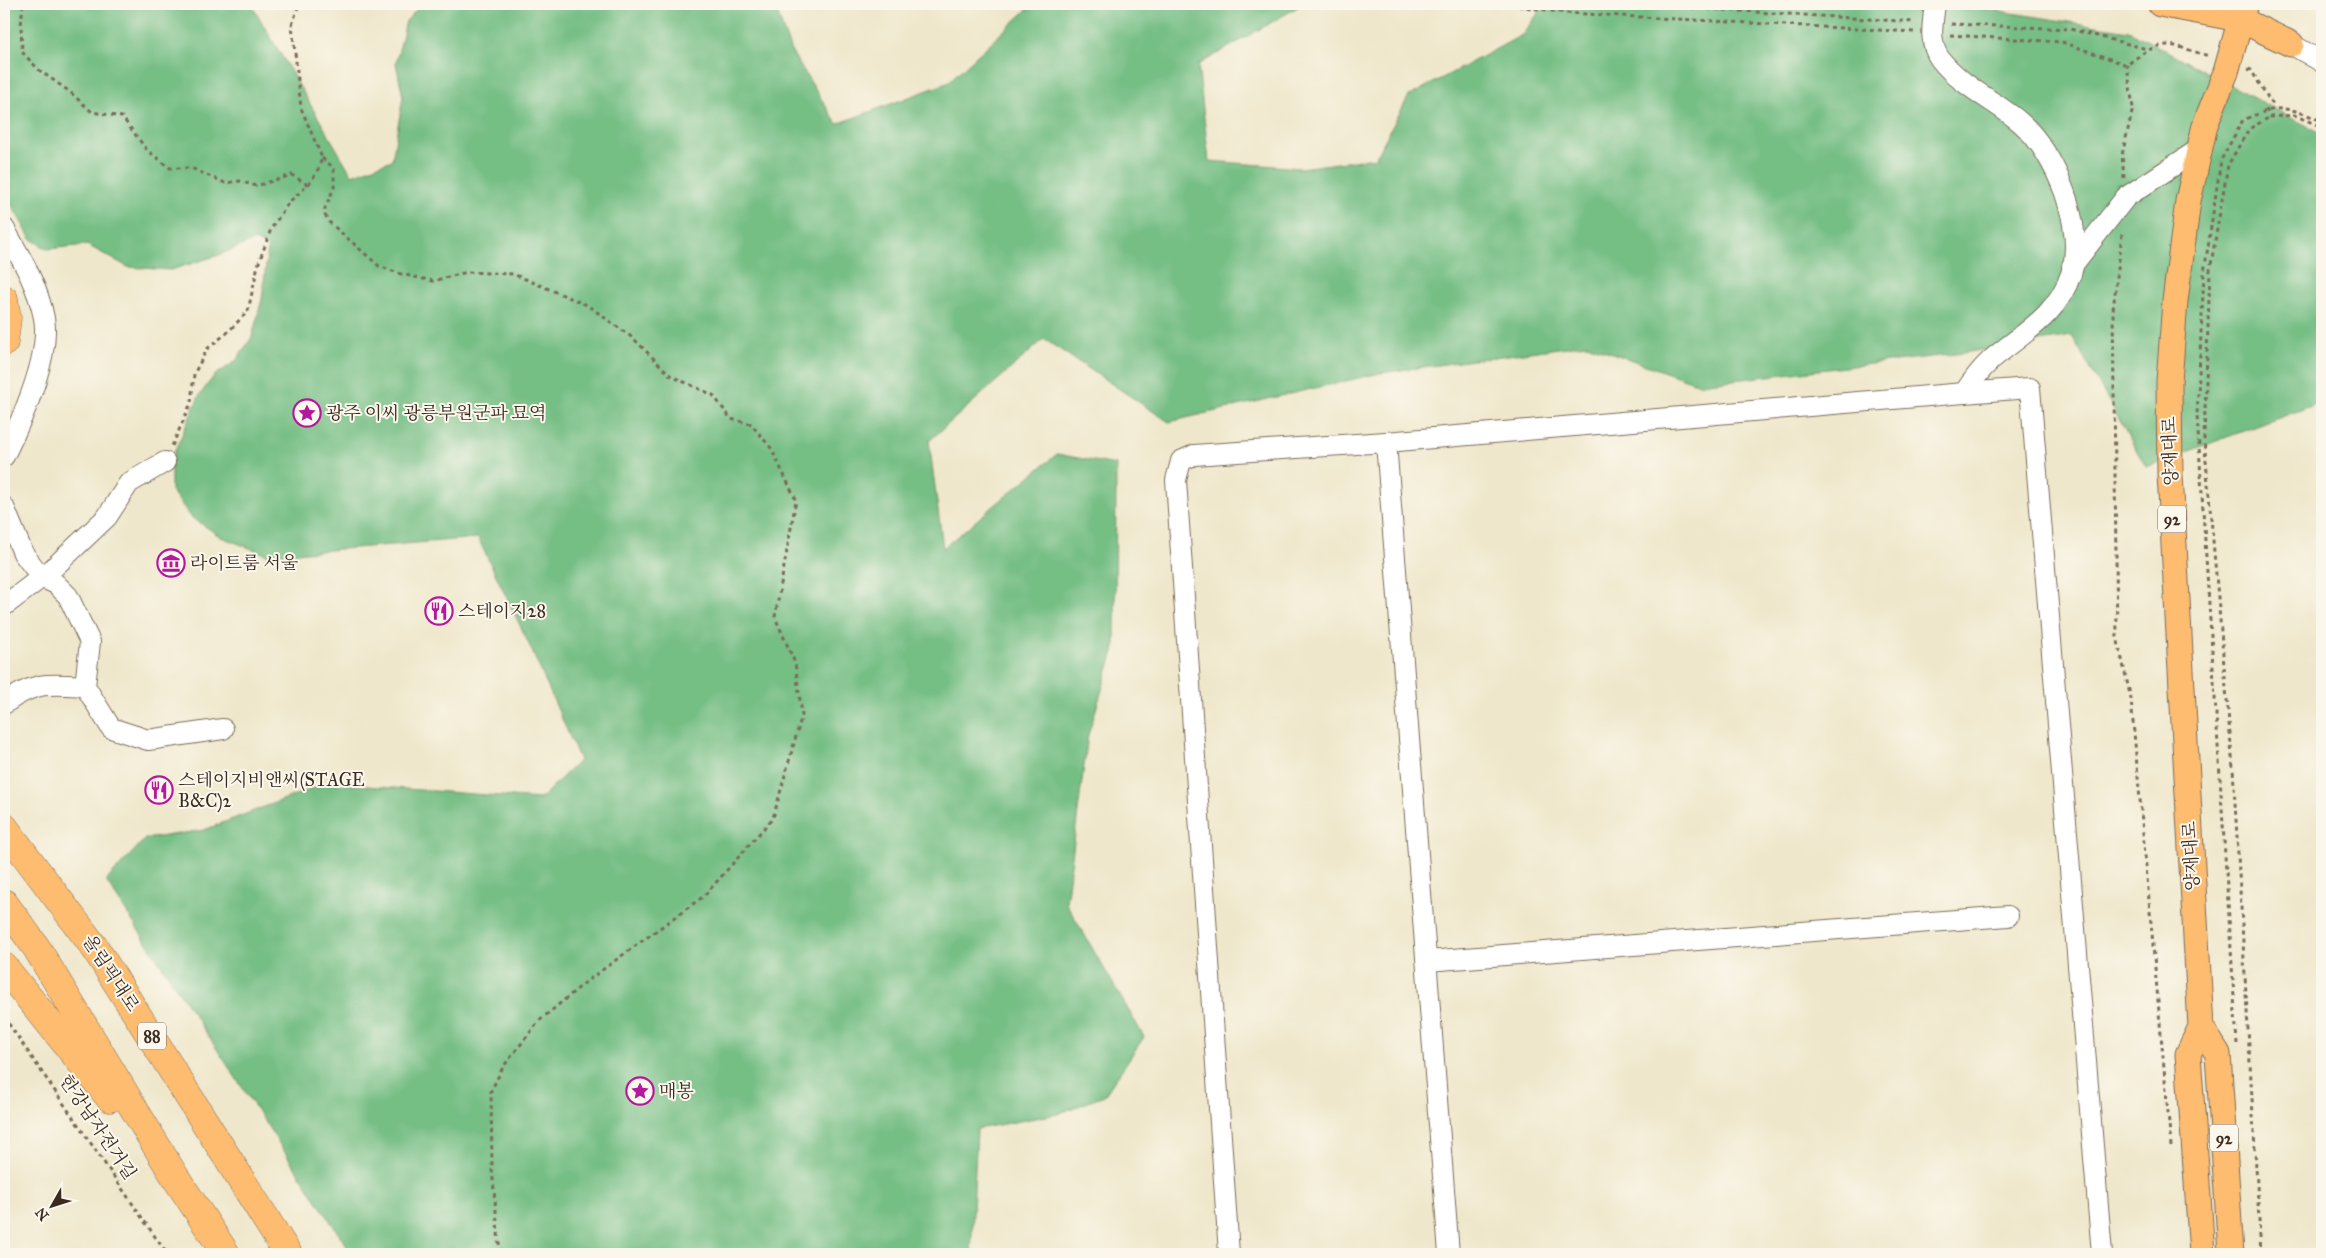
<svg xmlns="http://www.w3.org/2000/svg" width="2326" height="1258" font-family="'IM FELL Great Primer','Noto Serif KR',serif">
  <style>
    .forest { fill: #75be84; stroke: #587451 }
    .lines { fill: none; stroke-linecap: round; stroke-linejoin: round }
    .minor-casing { stroke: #7a6c5b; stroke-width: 22 }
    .major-casing { stroke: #7a6c5b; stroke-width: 27 }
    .highway-casing { stroke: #7a6c5b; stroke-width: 29 }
    .path { stroke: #7a6c5b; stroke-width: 3; stroke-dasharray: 4 4; stroke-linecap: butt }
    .minor { stroke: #fff; stroke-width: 20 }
    .major { stroke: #fdbc70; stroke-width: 25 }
    .highway { stroke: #fdbc70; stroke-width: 28 }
    .labels { text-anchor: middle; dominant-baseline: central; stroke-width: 4; stroke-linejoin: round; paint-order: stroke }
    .shield { fill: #fbf7ec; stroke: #75685c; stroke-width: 1 }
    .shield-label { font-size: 16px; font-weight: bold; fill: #3b2a1e }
    .poi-label { font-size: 18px; fill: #3b2a1e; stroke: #fbf7ec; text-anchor: start }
    .street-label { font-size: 18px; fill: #3b2a1e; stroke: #fbf7ec }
  </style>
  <rect width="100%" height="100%" fill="#fbf7ec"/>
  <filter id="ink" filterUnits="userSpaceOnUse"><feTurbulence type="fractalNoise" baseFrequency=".02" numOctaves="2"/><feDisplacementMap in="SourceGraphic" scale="10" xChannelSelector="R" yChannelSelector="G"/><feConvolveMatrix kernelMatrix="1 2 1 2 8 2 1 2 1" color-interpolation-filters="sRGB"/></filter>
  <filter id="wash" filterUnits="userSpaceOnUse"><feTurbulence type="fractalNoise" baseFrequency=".0096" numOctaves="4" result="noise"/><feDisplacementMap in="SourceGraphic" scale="20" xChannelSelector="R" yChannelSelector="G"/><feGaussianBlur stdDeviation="1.12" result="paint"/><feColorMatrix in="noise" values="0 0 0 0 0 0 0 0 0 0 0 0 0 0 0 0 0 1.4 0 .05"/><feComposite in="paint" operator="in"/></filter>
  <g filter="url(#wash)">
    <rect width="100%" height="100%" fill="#efe7cb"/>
    <path class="forest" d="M4,4H251L352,175L392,160L403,97L396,63L406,21L422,4H774L791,51L837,124L947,83L1033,4H1303L1198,65L1209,161L1301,168L1375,158L1409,96L1522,35L1545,4H1953L2129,31L2322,134V402L2146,467L2072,336L1956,354L1699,384L1587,344L1380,373L1169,422L1044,339L929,441L943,548L1057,454L1116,465L1115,648L1088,735L1066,903L1144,1037L1104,1096L1057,1114L977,1129L971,1254H352L106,881L145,839L204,830L327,783L540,799L580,760L528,642L478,538L268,555L221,537L190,516L171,490V460L199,396L214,376L236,361L252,337L262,299L268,247L255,240L219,255L171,270L128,267L87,245L47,249L31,239L4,192Z"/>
  </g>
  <g filter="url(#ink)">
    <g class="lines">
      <g class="minor-casing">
        <g id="minor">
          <path d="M2291,44L2322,62"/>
          <path d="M4,228C20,256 38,286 44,318C51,356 21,422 4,456"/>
          <path d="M2072,266L2126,197L2199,149"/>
          <path d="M1964,393L2030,388L2102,1254"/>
          <path d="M4,507L23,553L41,577L56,584L68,596L90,642L85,686L111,728L148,740L223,729"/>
          <path d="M4,606L50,571L107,517L129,483L165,462"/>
          <path d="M4,704C34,681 49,684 85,686"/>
          <path d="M1427,961L2008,916"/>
          <path d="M1229,1254L1176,480L1181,461L1194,455L1386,442"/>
          <path d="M1449,1254L1386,442L1964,393C1972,381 1981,369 1992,359C2024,332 2057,316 2071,274C2086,228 2056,153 2020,122C1995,101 1961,86 1940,59C1928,42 1933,22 1935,4"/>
        </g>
      </g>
      <g class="major-casing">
        <g id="major">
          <path d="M2160,4L2239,19L2291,44"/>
          <path d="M2201,1027L2218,1054L2231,1254"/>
          <path d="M2202,1254L2188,1054L2201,1027L2170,474L2169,382L2175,301L2188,201L2205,125L2226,72L2245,4"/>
        </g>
      </g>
      <g class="highway-casing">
        <g id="highway">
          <path d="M4,299L7,318L4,342"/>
          <path d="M4,827L95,948L288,1254"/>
          <path d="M4,903L36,947L174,1175L226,1254"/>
          <path d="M4,967L110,1098"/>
        </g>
      </g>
      <g class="path">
        <path d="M23,4L21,26L22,52L39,70L70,92L92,112L122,117L147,150L170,168H191L225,183L240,181L256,186L292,175L308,185"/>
        <path d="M1503,4L1567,13L1914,32"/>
        <path d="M1628,4L1915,22"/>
        <path d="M1951,24L2070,29L2147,49"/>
        <path d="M1950,35L2062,42L2127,65C2164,36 2167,44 2209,56"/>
        <path d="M2248,69L2251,70L2270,101L2276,107"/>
        <path d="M2266,109L2270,117L2294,115L2322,127"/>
        <path d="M322,158L334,168V188L325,208V215L329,222L379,266L401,274L433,281L467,272L513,274L587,305L633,338L671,376L713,395L731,419L751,424L771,448L796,500L775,617L795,663L802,715L773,818L704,896L587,981L539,1021L503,1067L491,1091L492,1169L499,1243L502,1254"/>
        <path d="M2124,178L2122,155L2133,108L2127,65"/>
        <path d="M2122,234L2113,310L2117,637L2131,699L2171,1146"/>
        <path d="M172,446L191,403L194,374L207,349L228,332L248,311L258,265L271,229L289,202L308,185L317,172L322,158L301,108L292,25L299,4"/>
        <path d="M4,1017L167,1254"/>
        <path d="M2237,1044L2197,415L2204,273L2221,160L2243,120C2280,104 2286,106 2322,121"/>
        <path d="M2261,1254L2233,768L2204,438L2210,270L2228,165L2249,129L2270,117"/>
      </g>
      <use href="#minor" class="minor"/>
      <use href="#major" class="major"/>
      <use href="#highway" class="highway"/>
    </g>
  </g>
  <defs>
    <g id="sight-ring" transform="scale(1.4375)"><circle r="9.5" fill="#fbf7ec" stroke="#b5179e" stroke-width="1.5"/><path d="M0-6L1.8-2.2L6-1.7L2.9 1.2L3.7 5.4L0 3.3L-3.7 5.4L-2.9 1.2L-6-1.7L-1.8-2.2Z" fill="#b5179e"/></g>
    <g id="museum-ring" transform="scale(1.4375)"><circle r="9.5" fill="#fbf7ec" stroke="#b5179e" stroke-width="1.5"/><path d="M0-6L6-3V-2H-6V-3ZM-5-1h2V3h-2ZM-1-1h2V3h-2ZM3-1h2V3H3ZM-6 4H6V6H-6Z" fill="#b5179e"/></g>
    <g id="restaurant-ring" transform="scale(1.4375)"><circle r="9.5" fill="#fbf7ec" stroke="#b5179e" stroke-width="1.5"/><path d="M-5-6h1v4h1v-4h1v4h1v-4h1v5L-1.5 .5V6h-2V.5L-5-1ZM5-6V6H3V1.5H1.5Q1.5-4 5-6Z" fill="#b5179e"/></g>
  </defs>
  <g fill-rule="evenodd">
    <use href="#sight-ring" x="307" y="413"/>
    <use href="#museum-ring" x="171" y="563"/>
    <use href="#restaurant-ring" x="439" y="611"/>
    <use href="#restaurant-ring" x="159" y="790"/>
    <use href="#sight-ring" x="640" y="1091"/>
  </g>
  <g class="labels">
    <g class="shield">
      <rect x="2158" y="505.5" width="28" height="27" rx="4"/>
      <rect x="138" y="1022.5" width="28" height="27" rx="4"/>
      <rect x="2210" y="1124.5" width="28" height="27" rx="4"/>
    </g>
    <g class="shield-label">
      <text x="2172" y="519">92</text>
      <text x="152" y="1036">88</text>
      <text x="2224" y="1138">92</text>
    </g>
    <g class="poi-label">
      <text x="326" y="413">광주 이씨 광릉부원군파 묘역</text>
      <text x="190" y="563">라이트룸 서울</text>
      <text x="458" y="611">스테이지28</text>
      <text x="178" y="780">스테이지비앤씨(STAGE<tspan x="178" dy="21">B&amp;C)2</tspan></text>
      <text x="659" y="1091">매봉</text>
    </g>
    <g class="street-label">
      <text transform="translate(2170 451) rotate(-92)">양재대로</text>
      <text transform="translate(2191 856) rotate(-93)">양재대로</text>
      <text transform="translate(111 973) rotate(57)">올림픽대로</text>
      <text transform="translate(98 1127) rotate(56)">한강남자전거길</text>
    </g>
  </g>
  <rect width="2326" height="1258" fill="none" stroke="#fbf7ec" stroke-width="20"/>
  <g transform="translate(52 1206) rotate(231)" stroke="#fbf7ec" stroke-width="4" paint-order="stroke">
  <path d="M0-4L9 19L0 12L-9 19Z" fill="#3b2a1e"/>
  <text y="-8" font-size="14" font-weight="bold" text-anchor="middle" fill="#3b2a1e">N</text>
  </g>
</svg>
